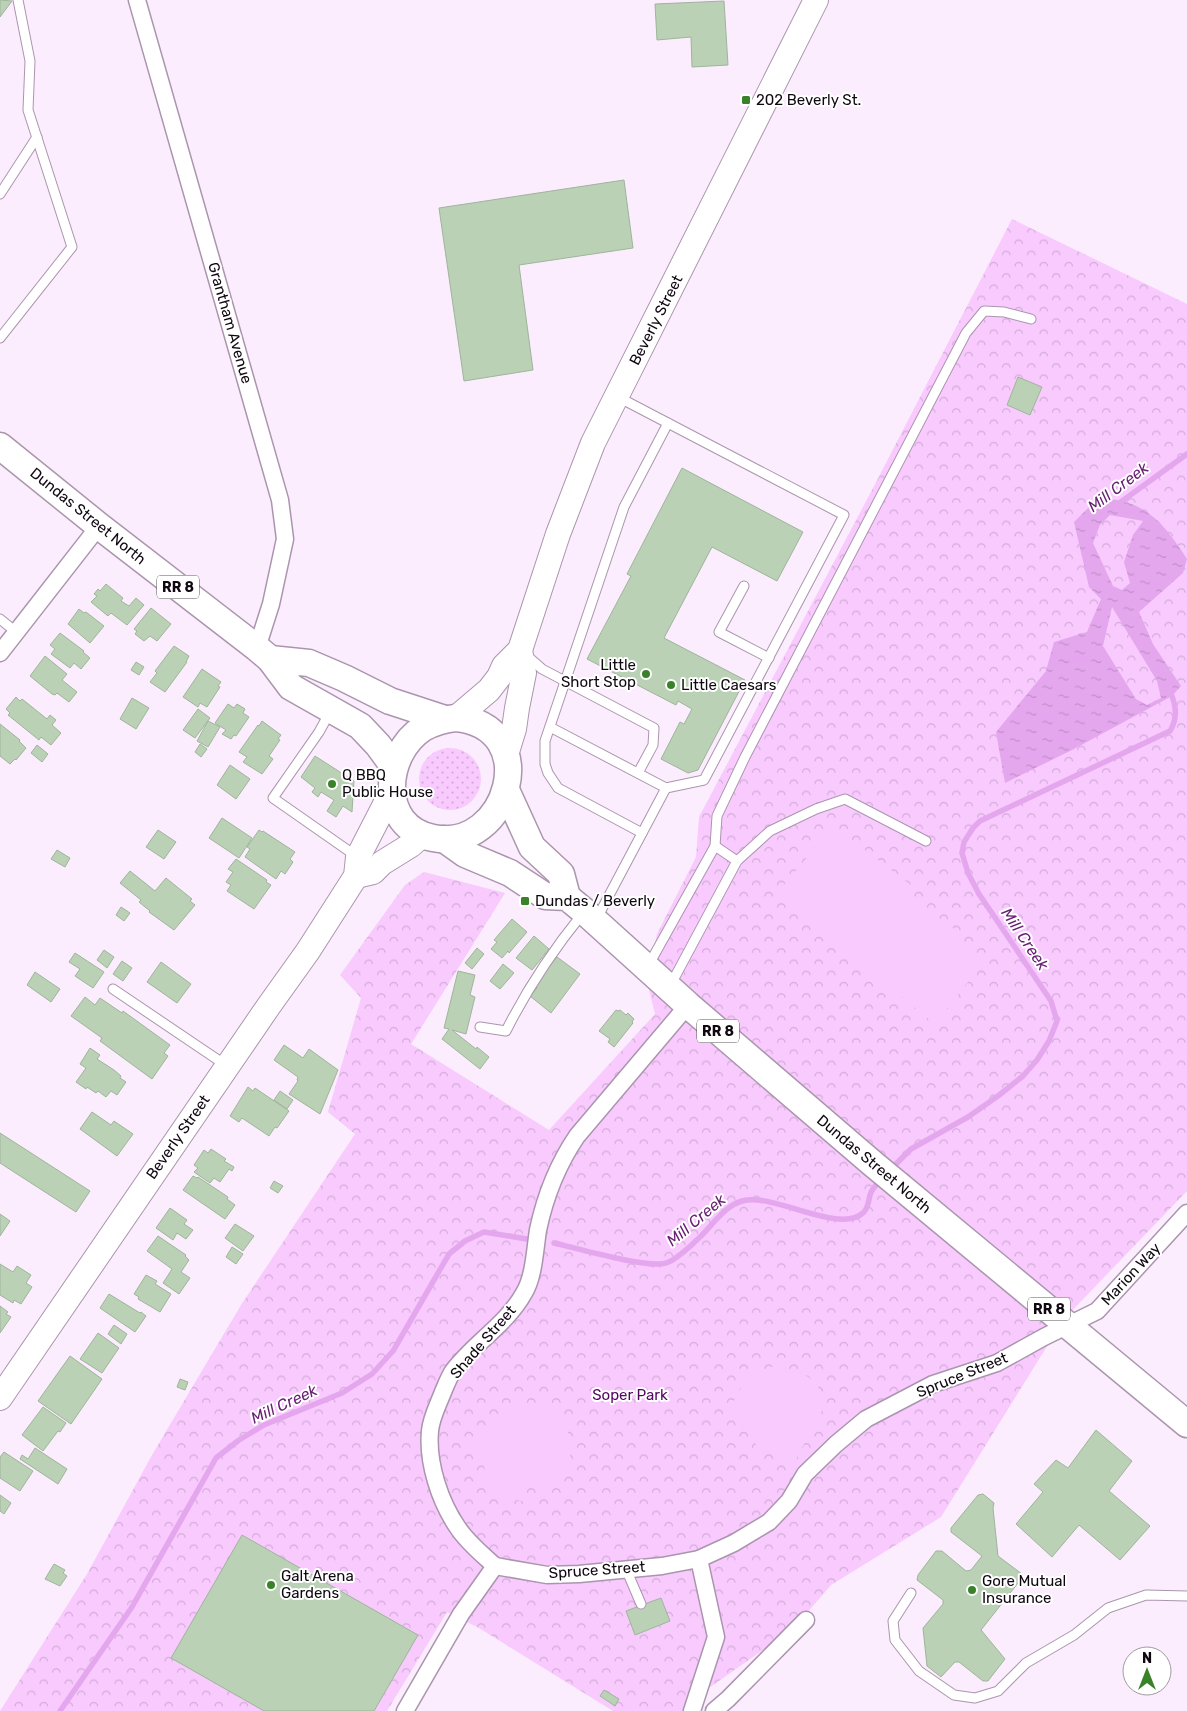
<svg xmlns="http://www.w3.org/2000/svg" width="1187" height="1711" font-family="Rubik,sans-serif">
  <style>
    .grass { fill: url(#grass-dots) }
    .park { fill: url(#park-crowns) }
    .pitch { fill: #f8cafe }
    .water { fill: url(#water-ripples); fill-rule: evenodd }
    .lines { fill: none; stroke-linecap: round; stroke-linejoin: round }
    .stream { stroke: #e4a7ed; stroke-width: 5.5 }
    .building { fill: #bad1b6; stroke: #9fb59b }
    .lane-casing { stroke: #ab95ae; stroke-width: 11 }
    .street-casing { stroke: #ab95ae; stroke-width: 19 }
    .secondary-casing { stroke: #ab95ae; stroke-width: 26 }
    .primary-casing { stroke: #ab95ae; stroke-width: 29 }
    .lane { stroke: #fff; stroke-width: 9 }
    .street { stroke: #fff; stroke-width: 16 }
    .secondary { stroke: #fff; stroke-width: 24 }
    .primary { stroke: #fff; stroke-width: 26 }
    .poi-dot { fill: #398229; stroke: #fff; stroke-width: 2 }
    .labels { text-anchor: middle; dominant-baseline: central; stroke-width: 4; stroke-linejoin: round; paint-order: stroke }
    .shield { fill: #fff; stroke: #585258; stroke-width: 1 }
    .shield-label { font-size: 14px; font-weight: bold; fill: #100811 }
    .poi-label { font-size: 15px; fill: #100811; stroke: #fff; text-anchor: start }
    .street-label { font-size: 15px; fill: #100811; stroke: #fff }
    .park-label { font-size: 15px; fill: #54065f; stroke: #fff }
    .water-label { font-size: 16px; font-style: italic; fill: #692174; stroke: #fff }
  </style>
  <defs>
    <pattern id="grass-dots" width="8" height="8" patternUnits="userSpaceOnUse" patternTransform="scale(1.25)"><rect width="8" height="8" fill="#f8cafe"/><path d="M2 2h.1M6 6h.1" fill="none" stroke="#d4acd9" stroke-width="1.8" stroke-linecap="round"/></pattern>
    <pattern id="park-crowns" width="20" height="18" patternUnits="userSpaceOnUse" patternTransform="scale(1.25)"><rect width="20" height="18" fill="#f8cafe"/><path d="M2 6a3 3 0 1 1 6 0M12 15a3 3 0 1 1 6 0" fill="none" stroke="#d4acd9"/></pattern>
    <pattern id="water-ripples" width="26" height="14" patternUnits="userSpaceOnUse" patternTransform="scale(1.25)"><rect width="26" height="14" fill="#e4a7ed"/><path d="M2 4q2-2 4 0t4 0M15 11q2-2 4 0t4 0" fill="none" stroke="#c38eca"/></pattern>
  </defs>
  <rect width="100%" height="100%" fill="#fbedfd"/>
  <circle class="grass" cx="450" cy="779" r="31"/>
  <path class="park" d="M1012,219L1187,304V1191L1064,1319L941,1517L831,1585L794,1628L689,1702L683,1711H613L479,1628L447,1612L387,1711H0L87,1574L152,1455L241,1305L355,1134L328,1112L361,998L340,975L405,885L424,872L505,893L411,1044L549,1130L655,1014L647,982L657,934L696,857L699,817L872,490Z"/>
  <g class="pitch">
    <path d="M834,826L913,887L907,895L953,928L979,968L935,1024L776,894Z"/>
    <path d="M775,1366C802,1372 816,1375 826,1403L795,1461L759,1449L736,1417L734,1401L748,1375Z"/>
    <path d="M508,1403H538L563,1421L570,1438V1463L556,1483L527,1487L525,1502L491,1494L485,1476L484,1460L475,1453L476,1428L486,1429Z"/>
  </g>
  <path class="water" d="M1098,498C1106,499 1114,499 1122,501C1154,509 1170,533 1187,559L1183,573L1139,612L1153,644L1181,686L1172,696L1072,750L1005,783L996,732L1046,671L1054,642L1087,632L1101,599L1089,587L1074,522ZM1110,515L1143,521L1133,535L1124,562L1130,583L1122,590L1113,586L1093,543L1100,525ZM1112,607L1157,681L1161,698L1147,705L1136,699L1103,646Z"/>
  <g class="lines">
    <g class="stream">
      <path d="M1118,504L1187,454"/>
      <path d="M891,1169L911,1149L968,1117L998,1096L1023,1076L1037,1060L1049,1041L1057,1021L1051,1001L998,922L979,894L968,873L962,853L964,842L973,828L980,821L1170,731C1178,718 1176,703 1169,690"/>
      <path d="M554,1243C576,1248 648,1269 666,1263C678,1259 690,1246 699,1238C712,1226 724,1206 742,1201C774,1192 840,1236 864,1212C868,1208 869,1200 870,1195C872,1188 877,1184 881,1180"/>
      <path d="M60,1711L132,1607L216,1458L239,1440L264,1425L342,1393L372,1374L393,1351L449,1254L465,1241L484,1232L527,1239"/>
    </g>
  </g>
  <g class="building">
    <path d="M0,0L12,1L0,17Z"/>
    <path d="M724,1L728,65L692,67L691,37L657,40L655,4Z"/>
    <path d="M624,180L633,248L519,265L533,370L464,381L439,208Z"/>
    <path d="M1018,377L1042,387L1030,415L1007,405Z"/>
    <path d="M682,468L803,532L777,581L712,547L664,638L745,680L698,770L688,773L661,759L680,722L684,724L692,709L678,701L676,705L587,659L631,576L627,574Z"/>
    <path d="M106,584L123,598L121,601L129,606L136,598L144,605L127,625L111,613L108,616L91,602L97,596L94,594L98,589L100,591Z"/>
    <path d="M151,608L171,624L157,641L150,636L144,641L135,634L137,631L134,629Z"/>
    <path d="M79,609L84,613L86,612L104,626L90,643L68,624Z"/>
    <path d="M60,633L84,651L83,652L90,658L81,669L74,663L70,668L51,654L55,649L50,645Z"/>
    <path d="M174,646L189,656L186,662H187L165,692L150,682L157,673L155,671Z"/>
    <path d="M45,656L67,674L62,680L77,692L69,702L57,693L55,695L52,694L30,676Z"/>
    <path d="M136,662L144,667L139,675L131,670Z"/>
    <path d="M202,669L221,682L218,686L220,687L207,707L200,703L198,707L183,697Z"/>
    <path d="M16,697L20,701L22,699L47,719L50,715L56,720L52,725L61,733L51,745L41,737L39,740L8,715L10,713L6,709Z"/>
    <path d="M132,698L149,708L136,729L120,719Z"/>
    <path d="M228,704L234,708L237,704L245,709L243,713L249,717L236,736L234,735L231,739L222,734L226,730L215,723Z"/>
    <path d="M198,709L210,718L195,738L183,730Z"/>
    <path d="M208,721L220,727L208,747L197,741Z"/>
    <path d="M262,721L281,735L278,739L280,740L269,756L273,759L262,774L243,762L247,757L239,752L258,725L259,726Z"/>
    <path d="M0,724L20,740L19,741L26,748L16,760L15,759L10,764L0,756Z"/>
    <path d="M200,744L207,749L201,757L195,752Z"/>
    <path d="M37,745L48,754L42,762L31,753Z"/>
    <path d="M315,756L354,781L352,812L343,806L336,817L327,811L334,800L321,792L318,797L312,792L315,788L301,777Z"/>
    <path d="M230,765L250,779L236,799L217,785Z"/>
    <path d="M222,818L252,838L239,858L209,838Z"/>
    <path d="M158,830L176,842L164,859L146,847Z"/>
    <path d="M259,830L262,832L263,831L295,852L290,859L293,862L285,874L281,871L276,879L245,857L250,849L247,847Z"/>
    <path d="M57,850L70,858L65,867L51,859Z"/>
    <path d="M236,859L267,880L266,882L271,885L254,909L227,891L231,885L226,882L233,872L228,869Z"/>
    <path d="M130,871L155,891L166,878L192,899L190,901L195,905L174,930L149,912L150,911L139,902L141,900L120,883Z"/>
    <path d="M121,907L130,913L124,921L116,915Z"/>
    <path d="M512,919L527,932L509,953L508,951L502,958L491,949L497,942L494,940Z"/>
    <path d="M534,936L549,949L532,970L516,958Z"/>
    <path d="M477,948L484,954L472,969L465,963Z"/>
    <path d="M104,950L114,957L107,968L97,960Z"/>
    <path d="M75,953L104,972L93,988L75,976L80,969L69,962Z"/>
    <path d="M557,957L580,974L551,1013L530,996L537,988L534,985Z"/>
    <path d="M122,961L132,968L123,981L113,974Z"/>
    <path d="M161,962L191,984L177,1003L147,982Z"/>
    <path d="M503,964L514,973L500,989L490,981Z"/>
    <path d="M458,971L475,975L470,995L475,997L466,1034L452,1030L476,1049L477,1047L489,1057L480,1069L442,1039L449,1029L444,1028Z"/>
    <path d="M35,972L60,989L51,1002L27,985Z"/>
    <path d="M85,997L95,1005L100,998L122,1013L123,1011L170,1045L164,1053L168,1056L152,1079L100,1041L102,1038L71,1016Z"/>
    <path d="M616,1010L618,1011L620,1010L626,1015L628,1013L634,1019L632,1022L633,1023L614,1047L608,1042L610,1039L599,1031Z"/>
    <path d="M284,1045L303,1058L309,1049L338,1070L320,1114L289,1094L298,1081L297,1080L298,1077L274,1060Z"/>
    <path d="M90,1048L100,1055L97,1059L114,1070L121,1076L120,1078L126,1082L117,1095L111,1091L106,1097L98,1091L96,1093L87,1087L86,1089L76,1082L86,1068L80,1064Z"/>
    <path d="M248,1087L253,1091L255,1088L289,1111L277,1128L275,1127L269,1136L242,1118L239,1122L230,1116Z"/>
    <path d="M280,1091L293,1100L287,1109L274,1100Z"/>
    <path d="M92,1112L111,1125L114,1121L133,1134L117,1156L80,1129Z"/>
    <path d="M0,1133L90,1191L76,1212L0,1163Z"/>
    <path d="M211,1149L226,1159L224,1161L234,1167L232,1171L229,1169L220,1182L214,1178L210,1183L194,1172L198,1168L194,1165L204,1150L208,1153Z"/>
    <path d="M193,1176L197,1178L198,1177L228,1197L227,1199L235,1205L225,1219L183,1190Z"/>
    <path d="M274,1181L283,1186L278,1193L270,1188Z"/>
    <path d="M170,1208L187,1220L184,1224L193,1230L186,1239L177,1233L173,1240L156,1228Z"/>
    <path d="M0,1214L10,1221L0,1236Z"/>
    <path d="M235,1224L254,1236L243,1251L225,1238Z"/>
    <path d="M158,1236L186,1255L185,1256L189,1260L181,1272L190,1278L179,1294L163,1283L172,1269L147,1251Z"/>
    <path d="M232,1247L243,1254L236,1264L226,1257Z"/>
    <path d="M0,1264L13,1272L17,1266L31,1275L26,1283L32,1287L21,1304L14,1300L13,1303L0,1295Z"/>
    <path d="M146,1275L157,1281L155,1284L171,1294L160,1312L138,1299L139,1297L134,1294Z"/>
    <path d="M109,1294L140,1313L141,1312L146,1316L135,1332L100,1308Z"/>
    <path d="M0,1306L8,1312L6,1314L11,1317L0,1333Z"/>
    <path d="M114,1325L127,1334L121,1344L108,1334Z"/>
    <path d="M98,1333L119,1348L102,1373L80,1359Z"/>
    <path d="M70,1356L102,1379L71,1424L38,1401Z"/>
    <path d="M180,1379L188,1382L185,1390L177,1387Z"/>
    <path d="M43,1407L66,1423L60,1432L58,1431L43,1451L22,1435Z"/>
    <path d="M1096,1430L1132,1461L1109,1491L1150,1526L1120,1560L1079,1525L1052,1557L1016,1524L1043,1492L1034,1484L1056,1460L1068,1468Z"/>
    <path d="M35,1448L67,1469L58,1484L20,1459L22,1455L28,1459Z"/>
    <path d="M4,1452L33,1471L20,1491L0,1478V1457Z"/>
    <path d="M983,1494L994,1503L993,1508L998,1556L1022,1574V1578L981,1630L1005,1659L988,1681H983L959,1662H955L941,1677L927,1666L923,1628L943,1604V1600L917,1580L918,1575L936,1551H942L966,1571L971,1570L982,1556L951,1532V1528L978,1495Z"/>
    <path d="M0,1495L11,1503L4,1514L0,1511Z"/>
    <path d="M242,1535L418,1635L374,1711H264L171,1658Z"/>
    <path d="M54,1564L65,1570L63,1573L67,1576L60,1586L45,1579Z"/>
    <path d="M661,1598L670,1621L635,1635L626,1611Z"/>
    <path d="M604,1690L619,1699L615,1706L600,1696Z"/>
  </g>
  <g class="lines">
    <g class="lane-casing">
      <g id="lane">
        <path d="M0,194L37,137"/>
        <path d="M0,338L72,247L28,110L30,61L18,0"/>
        <path d="M618,397L844,515L704,780L666,788"/>
        <path d="M744,586L719,632L769,658"/>
        <path d="M0,619L16,632"/>
        <path d="M526,655L542,669L654,728L653,745L638,773"/>
        <path d="M330,712L319,732L273,798L356,856"/>
        <path d="M550,727L666,788L596,920"/>
        <path d="M642,833L558,788L548,773L545,764V741L624,507L668,423"/>
        <path d="M715,846L737,861"/>
        <path d="M648,966L715,846L717,816L745,757L966,333L984,311L1004,312L1031,319"/>
        <path d="M670,986L737,861L770,831L816,809L845,799L926,841"/>
        <path d="M113,989L227,1066"/>
        <path d="M480,1027L506,1031C527,989 553,950 583,913"/>
        <path d="M626,1569L641,1604"/>
        <path d="M911,1593L893,1621L895,1640L919,1671L954,1695L975,1698L998,1691L1026,1663L1074,1635L1108,1608L1146,1595L1187,1596"/>
      </g>
    </g>
    <g class="street-casing">
      <g id="street">
        <path d="M137,0L280,500L285,539L271,604L257,648"/>
        <path d="M0,653L99,526"/>
        <path d="M495,1566L547,1575L579,1574L662,1566L699,1559L734,1543L769,1522L789,1501L805,1474L836,1444L866,1419L933,1384L997,1363L1044,1337L1097,1311L1187,1213"/>
        <path d="M495,1566C482,1554 468,1543 458,1528C440,1502 427,1463 430,1431C431,1418 438,1405 443,1392C446,1385 449,1377 453,1371C474,1343 507,1324 524,1293C534,1277 535,1249 538,1230C545,1197 558,1164 577,1136L688,1005"/>
        <path d="M405,1711L461,1614L495,1566"/>
        <path d="M692,1711L716,1637L699,1559"/>
        <path d="M714,1711L728,1699L806,1620"/>
      </g>
    </g>
    <g class="secondary-casing">
      <g id="secondary">
        <path d="M456,718L489,690L499,677L504,666L520,650L558,534L593,443L816,0"/>
        <path d="M506,755L514,729L517,708L524,673L520,650"/>
        <path d="M356,876L373,872L382,863L411,845L422,835"/>
        <path d="M0,1398L268,1007L308,951L356,876L358,857L392,791"/>
      </g>
    </g>
    <g class="primary-casing">
      <g id="primary">
        <path d="M0,446L99,526L257,648L270,659L291,687L360,726L378,745L394,767"/>
        <path d="M270,659L309,663L344,678L390,701L445,719"/>
        <path d="M456,718C545,727 508,853 433,838C377,827 383,754 423,728C434,722 444,719 456,718Z"/>
        <path d="M506,790L532,847L561,874L567,897"/>
        <path d="M444,839L465,854L510,873L545,896L567,897L584,911L688,1005L872,1163L1187,1424"/>
      </g>
    </g>
    <use href="#lane" class="lane"/>
    <use href="#street" class="street"/>
    <use href="#secondary" class="secondary"/>
    <use href="#primary" class="primary"/>
  </g>
  <g class="poi-dot">
    <rect x="741" y="95" width="10" height="10" rx="2.5"/>
    <circle cx="646" cy="674" r="5"/>
    <circle cx="671" cy="685" r="5"/>
    <circle cx="332" cy="784" r="5"/>
    <rect x="520" y="896" width="10" height="10" rx="2.5"/>
    <circle cx="271" cy="1585" r="5"/>
    <circle cx="972" cy="1590" r="5"/>
  </g>
  <g class="labels">
    <g class="shield">
      <rect x="157" y="575.5" width="42" height="23" rx="4"/>
      <rect x="697" y="1019.5" width="42" height="23" rx="4"/>
      <rect x="1028" y="1297.5" width="42" height="23" rx="4"/>
    </g>
    <g class="shield-label">
      <text x="178" y="587">RR 8</text>
      <text x="718" y="1031">RR 8</text>
      <text x="1049" y="1309">RR 8</text>
    </g>
    <g class="poi-label">
      <text x="756" y="100">202 Beverly St.</text>
      <text x="636" y="665" text-anchor="end">Little<tspan x="636" dy="17">Short Stop</tspan></text>
      <text x="681" y="685">Little Caesars</text>
      <text x="342" y="775">Q BBQ<tspan x="342" dy="17">Public House</tspan></text>
      <text x="535" y="901">Dundas / Beverly</text>
      <text x="281" y="1576">Galt Arena<tspan x="281" dy="17">Gardens</tspan></text>
      <text x="982" y="1581">Gore Mutual<tspan x="982" dy="17">Insurance</tspan></text>
    </g>
    <g class="street-label">
      <text transform="translate(656 320) rotate(-63)">Beverly Street</text>
      <text transform="translate(230 323) rotate(74)">Grantham Avenue</text>
      <text transform="translate(88 516) rotate(39)">Dundas Street North</text>
      <text transform="translate(178 1137) rotate(-55)">Beverly Street</text>
      <text transform="translate(874 1164) rotate(40)">Dundas Street North</text>
      <text transform="translate(1131 1274) rotate(-47)">Marion Way</text>
      <text transform="translate(483 1342) rotate(-49)">Shade Street</text>
      <text transform="translate(962 1375) rotate(-22)">Spruce Street</text>
      <text transform="translate(597 1570) rotate(-4)">Spruce Street</text>
    </g>
    <g class="park-label">
      <text x="630" y="1395">Soper Park</text>
    </g>
    <g class="water-label">
      <text transform="translate(1118 487) rotate(-37)">Mill Creek</text>
      <text transform="translate(1025 939) rotate(56)">Mill Creek</text>
      <text transform="translate(696 1220) rotate(-40)">Mill Creek</text>
      <text transform="translate(284 1404) rotate(-25)">Mill Creek</text>
    </g>
  </g>
  <g transform="translate(1147 1671)"><circle r="24" fill="#ffffff" stroke="#9f9ca0"/>
  <path d="M0-4L9 19L0 12L-9 19Z" fill="#398229"/>
  <text y="-8" font-size="14" font-weight="bold" text-anchor="middle" fill="#100811">N</text>
  </g>
</svg>
